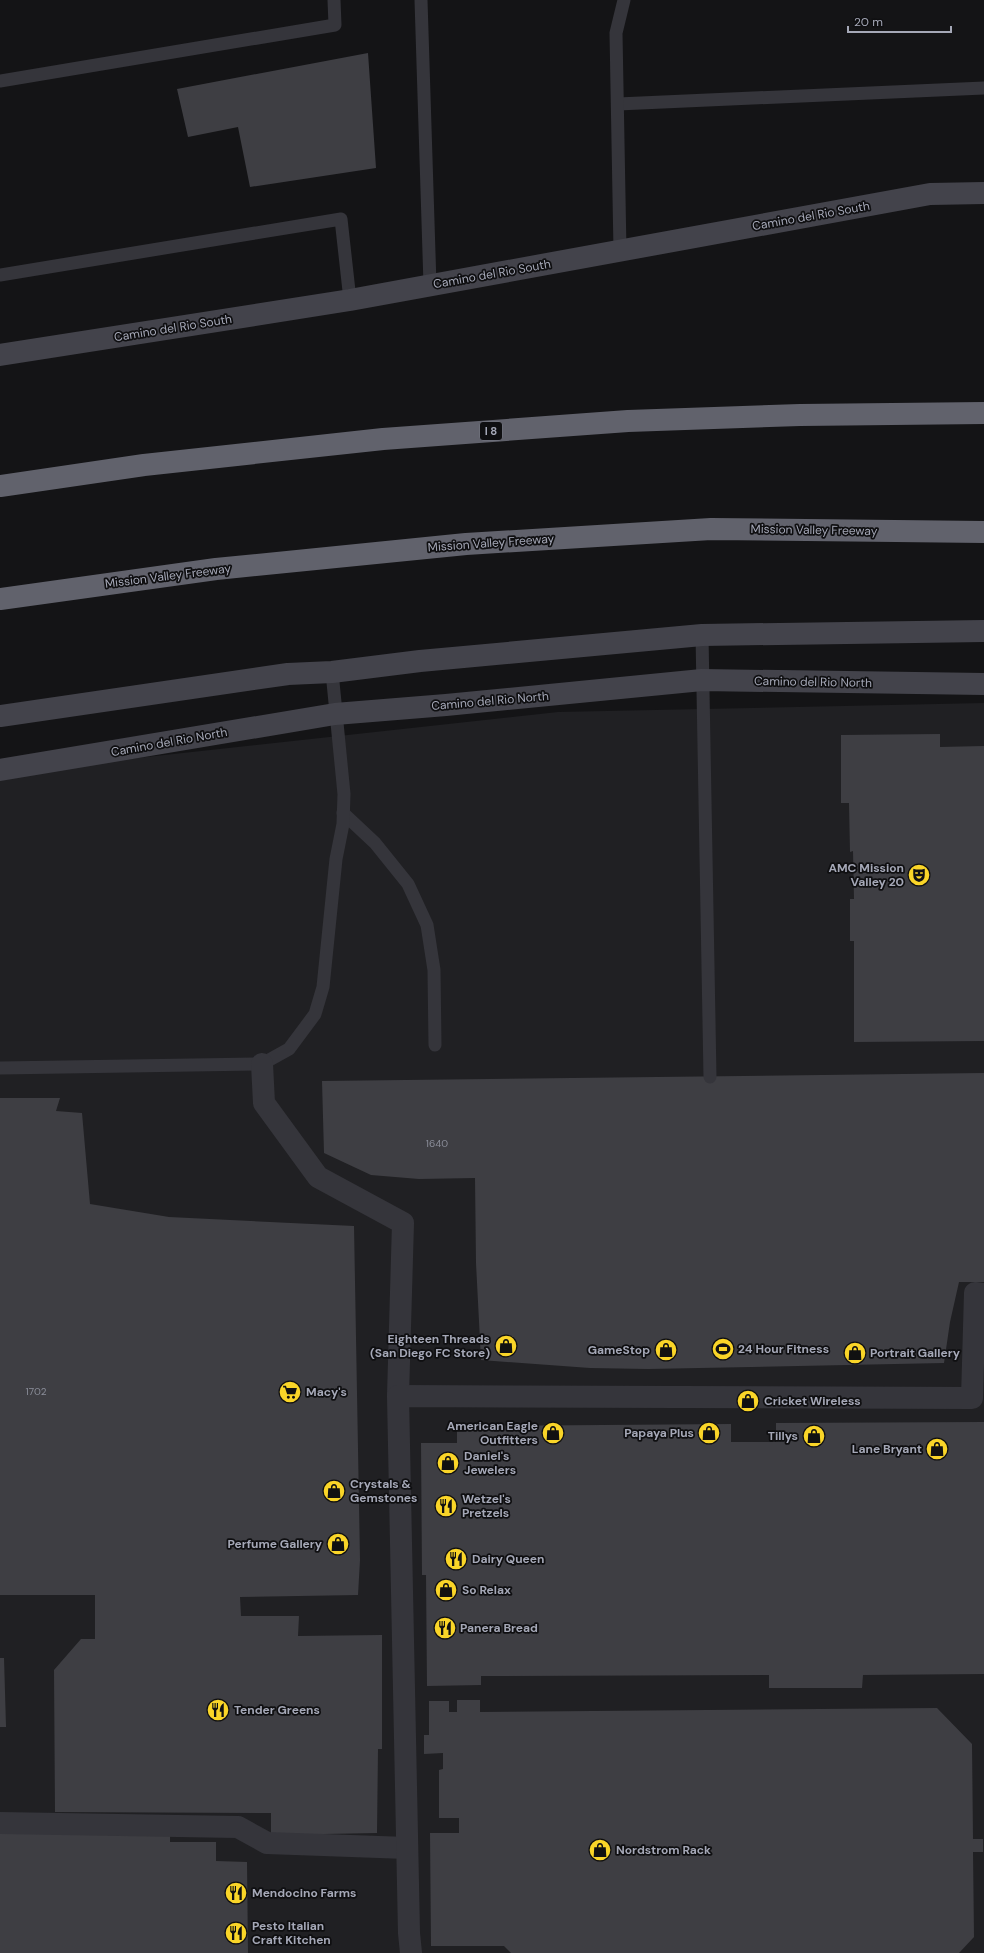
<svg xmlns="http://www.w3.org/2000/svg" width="984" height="1953" font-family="'DM Sans',sans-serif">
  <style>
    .built { fill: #202023 }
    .building { fill: #3e3e43 }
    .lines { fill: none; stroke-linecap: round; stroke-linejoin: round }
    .lane { stroke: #35353b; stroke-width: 13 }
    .street { stroke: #35353b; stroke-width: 22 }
    .secondary { stroke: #43434b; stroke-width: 22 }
    .highway { stroke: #61626c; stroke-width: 22 }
    .labels { text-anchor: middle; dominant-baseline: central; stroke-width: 3.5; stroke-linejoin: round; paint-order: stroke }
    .number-label { font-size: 10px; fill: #8b8e9a }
    .shield { fill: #0f0f11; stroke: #787a85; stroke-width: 1 }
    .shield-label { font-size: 11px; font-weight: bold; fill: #a5a8b7 }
    .street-label { font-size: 12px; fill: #a5a8b7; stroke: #0f0f11 }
    .poi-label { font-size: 12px; font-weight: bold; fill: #a5a8b7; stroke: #0f0f11; text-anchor: start }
  </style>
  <rect width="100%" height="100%" fill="#141416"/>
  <path class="built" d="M984,703V1953H0V773L558,712Z"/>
  <g class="building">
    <path d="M368,53L376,168L250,187L238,127L188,137L177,89Z"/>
    <path d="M940,734V747L984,746V1041L854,1042V941H850V899H854L853,851L850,852L849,803H841V735Z"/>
    <path d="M984,1073V1282H959L950,1322L944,1363L648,1369L590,1368L481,1360L476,1263L475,1178L419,1179L371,1175L324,1153L322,1081Z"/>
    <path d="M0,1098H60L56,1111L82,1113L90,1204L169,1217L354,1226L360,1560L358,1595L240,1597L241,1616H299L298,1636L382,1635V1749H378L377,1833L271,1835V1813L55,1812L54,1670L81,1639H95V1595H0Z"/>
    <path d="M984,1422V1674L863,1675L862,1688H769V1675L481,1676V1685L427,1686L426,1575H422L421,1443H457V1426L731,1424V1442H776V1423Z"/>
    <path d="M0,1658H4L6,1727H0Z"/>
    <path d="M457,1700H480V1712L937,1708L972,1744L973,1839H983V1852H973L974,1937L959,1953H511L504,1946H431L430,1833H459V1818H439V1770L443,1769V1753L424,1754V1735H429V1701H449V1712H457Z"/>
    <path d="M170,1829V1842H216V1861L247,1862L248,1953H0V1830Z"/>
  </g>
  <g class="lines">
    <g class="lane">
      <path d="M421,0L430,285"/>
      <path d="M0,81L335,25L334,0"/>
      <path d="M618,104L984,88"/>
      <path d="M620,251L616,33L624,0"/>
      <path d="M0,275L341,219L350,300"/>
      <path d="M702,635L710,1077"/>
      <path d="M343,813L375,843L408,884L427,925L434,970L435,1045"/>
      <path d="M0,1068L262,1064L289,1049L315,1014L323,987L336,859L343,824L344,794L332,672"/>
    </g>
    <g class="street">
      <path d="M262,1064L264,1103L318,1177L403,1223L398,1396"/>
      <path d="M0,1823L238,1827L267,1843L407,1848"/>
      <path d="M411,1953L409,1933L398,1396L972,1398L975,1293L984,1294"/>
    </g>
    <g class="secondary">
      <path d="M0,355L350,300L930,194L984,193"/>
      <path d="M0,716L288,674L332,672L420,661L702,635L984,631"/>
      <path d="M0,770L335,714L446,705L702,680L984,684"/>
    </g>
    <g class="highway">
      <path d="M0,486L144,465L383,439L628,421L800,415L984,413"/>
      <path d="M0,599L216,569L466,544L711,529L984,532"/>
    </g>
  </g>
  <defs>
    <g id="theatre-disc" transform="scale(1.15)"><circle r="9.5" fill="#fad528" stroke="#0f0f11"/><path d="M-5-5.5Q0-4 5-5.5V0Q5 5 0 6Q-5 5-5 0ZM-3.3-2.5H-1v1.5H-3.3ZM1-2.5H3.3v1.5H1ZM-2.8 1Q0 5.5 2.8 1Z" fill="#111"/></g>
    <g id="shop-disc" transform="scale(1.15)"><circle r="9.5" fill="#fad528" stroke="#0f0f11"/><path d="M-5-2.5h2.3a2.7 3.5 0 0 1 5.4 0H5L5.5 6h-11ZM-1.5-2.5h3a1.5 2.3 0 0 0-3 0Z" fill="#111"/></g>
    <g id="stadium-disc" transform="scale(1.15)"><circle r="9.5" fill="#fad528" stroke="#0f0f11"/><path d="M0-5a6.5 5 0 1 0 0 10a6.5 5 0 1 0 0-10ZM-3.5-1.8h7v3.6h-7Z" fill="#111"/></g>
    <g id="supermarket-disc" transform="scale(1.15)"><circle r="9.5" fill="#fad528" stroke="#0f0f11"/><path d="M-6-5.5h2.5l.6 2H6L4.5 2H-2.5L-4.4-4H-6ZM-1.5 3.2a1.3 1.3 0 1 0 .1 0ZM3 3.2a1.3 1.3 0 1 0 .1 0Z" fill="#111"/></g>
    <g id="restaurant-disc" transform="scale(1.15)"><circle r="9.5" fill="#fad528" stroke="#0f0f11"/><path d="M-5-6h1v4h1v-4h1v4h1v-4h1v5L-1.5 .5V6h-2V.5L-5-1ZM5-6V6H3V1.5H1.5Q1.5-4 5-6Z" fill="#111"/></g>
  </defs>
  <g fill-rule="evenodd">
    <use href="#theatre-disc" x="919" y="875"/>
    <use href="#shop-disc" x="506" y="1346"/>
    <use href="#stadium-disc" x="723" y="1349"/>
    <use href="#shop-disc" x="666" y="1350"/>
    <use href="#shop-disc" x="855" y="1353"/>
    <use href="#supermarket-disc" x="290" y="1392"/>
    <use href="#shop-disc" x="748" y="1401"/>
    <use href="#shop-disc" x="553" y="1433"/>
    <use href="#shop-disc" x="709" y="1433"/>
    <use href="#shop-disc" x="814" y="1436"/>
    <use href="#shop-disc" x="937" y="1449"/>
    <use href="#shop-disc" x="448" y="1463"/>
    <use href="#shop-disc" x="334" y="1491"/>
    <use href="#restaurant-disc" x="446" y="1506"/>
    <use href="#shop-disc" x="338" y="1544"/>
    <use href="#restaurant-disc" x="456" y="1559"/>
    <use href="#shop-disc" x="446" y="1590"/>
    <use href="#restaurant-disc" x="445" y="1628"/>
    <use href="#restaurant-disc" x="218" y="1710"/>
    <use href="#shop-disc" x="600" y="1850"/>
    <use href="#restaurant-disc" x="236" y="1893"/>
    <use href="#restaurant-disc" x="236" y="1933"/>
  </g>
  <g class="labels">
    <g class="number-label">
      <text x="437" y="1143">1640</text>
      <text x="36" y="1391">1702</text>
    </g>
    <rect class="shield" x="480" y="422" width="22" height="18" rx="3"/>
    <g class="shield-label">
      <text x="491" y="431">I 8</text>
    </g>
    <g class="street-label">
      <text transform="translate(811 216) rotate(-10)">Camino del Rio South</text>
      <text transform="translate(492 274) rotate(-10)">Camino del Rio South</text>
      <text transform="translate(173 328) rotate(-9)">Camino del Rio South</text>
      <text transform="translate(814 530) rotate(1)">Mission Valley Freeway</text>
      <text transform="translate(491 543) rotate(-4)">Mission Valley Freeway</text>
      <text transform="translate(168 576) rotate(-7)">Mission Valley Freeway</text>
      <text transform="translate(813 682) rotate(1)">Camino del Rio North</text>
      <text transform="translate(490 701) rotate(-5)">Camino del Rio North</text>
      <text transform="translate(169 742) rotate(-10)">Camino del Rio North</text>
    </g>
    <g class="poi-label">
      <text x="904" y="868" text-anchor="end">AMC Mission<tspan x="904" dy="14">Valley 20</tspan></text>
      <text x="490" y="1339" text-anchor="end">Eighteen Threads<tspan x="490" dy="14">(San Diego FC Store)</tspan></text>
      <text x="738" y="1349">24 Hour Fitness</text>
      <text x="650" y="1350" text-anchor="end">GameStop</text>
      <text x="870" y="1353">Portrait Gallery</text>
      <text x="306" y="1392">Macy's</text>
      <text x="764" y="1401">Cricket Wireless</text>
      <text x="538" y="1426" text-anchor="end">American Eagle<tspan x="538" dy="14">Outfitters</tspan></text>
      <text x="694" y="1433" text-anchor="end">Papaya Plus</text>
      <text x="798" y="1436" text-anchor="end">Tillys</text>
      <text x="922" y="1449" text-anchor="end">Lane Bryant</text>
      <text x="464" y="1456">Daniel's<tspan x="464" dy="14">Jewelers</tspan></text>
      <text x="350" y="1484">Crystals &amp;<tspan x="350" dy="14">Gemstones</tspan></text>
      <text x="462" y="1499">Wetzel's<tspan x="462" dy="14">Pretzels</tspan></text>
      <text x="322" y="1544" text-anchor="end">Perfume Gallery</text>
      <text x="472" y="1559">Dairy Queen</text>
      <text x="462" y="1590">So Relax</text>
      <text x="460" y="1628">Panera Bread</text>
      <text x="234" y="1710">Tender Greens</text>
      <text x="616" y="1850">Nordstrom Rack</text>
      <text x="252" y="1893">Mendocino Farms</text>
      <text x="252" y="1926">Pesto Italian<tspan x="252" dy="14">Craft Kitchen</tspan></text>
    </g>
  </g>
  <path d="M848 26v6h103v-6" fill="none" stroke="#a5a8b7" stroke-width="2"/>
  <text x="854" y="26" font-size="12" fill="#a5a8b7" stroke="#0f0f11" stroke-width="3" paint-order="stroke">20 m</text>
</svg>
